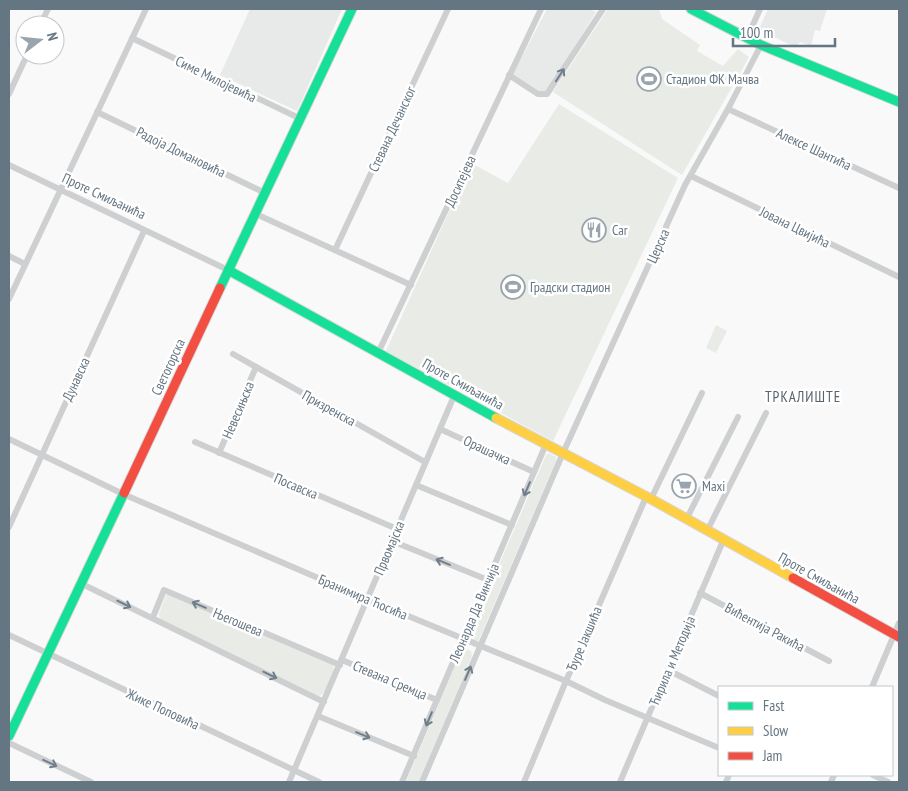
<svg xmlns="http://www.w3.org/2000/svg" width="908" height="791" font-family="'PT Sans Narrow',sans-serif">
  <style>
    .built { fill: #e8e9e9 }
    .green { fill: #e8ebe6 }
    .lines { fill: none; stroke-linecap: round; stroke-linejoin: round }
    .fast-casing { stroke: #d5d6d7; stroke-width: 11 }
    .slow-casing { stroke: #d5d6d7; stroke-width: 11 }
    .jam-casing { stroke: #d5d6d7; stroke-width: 11 }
    .street { stroke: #cecfd0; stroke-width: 6 }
    .fast { stroke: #16e098; stroke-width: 9 }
    .slow { stroke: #ffcf43; stroke-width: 9 }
    .jam { stroke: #f24e42; stroke-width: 9 }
    .oneway { stroke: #707f8b }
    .labels { text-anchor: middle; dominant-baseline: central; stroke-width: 5; stroke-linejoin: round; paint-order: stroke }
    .street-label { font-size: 14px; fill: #657683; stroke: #fff }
    .poi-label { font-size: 14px; fill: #657683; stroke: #fff; text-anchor: start }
    .neighbourhood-label { font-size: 15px; letter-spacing: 1px; fill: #57646e; stroke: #fff }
  </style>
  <rect width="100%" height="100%" fill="#f9f9f9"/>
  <g class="built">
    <path d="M250,9H342L297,111L220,75Z"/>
    <path d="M547,9H589L596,12L547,91L541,92L513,74Z"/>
    <path d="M768,9H827L820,31L815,30L811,46L800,42L796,48L759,29Z"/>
  </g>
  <g class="green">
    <path d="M608,9H659L662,19L700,45L697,51L723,66L738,49L749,57L682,175L553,92Z"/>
    <path d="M559,104L678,178L553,441L386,351L471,163L508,183Z"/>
    <path d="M716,325L727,331L716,353L706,348Z"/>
    <path d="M549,453L556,457V461L478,642L470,638L469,635L546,455Z"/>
    <path d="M166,595H168L333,665C335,674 327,693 319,696L160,620L159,614Z"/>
    <path d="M464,648L471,651L472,656L419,782H406L461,651Z"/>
  </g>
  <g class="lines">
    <g class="fast-casing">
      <g id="fast">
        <path d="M691,9L761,45L899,102"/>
        <path d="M228,270L496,418"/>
        <path d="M220,288L352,9"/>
        <path d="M9,736L124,493"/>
      </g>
    </g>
    <g class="slow-casing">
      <path id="slow" d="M496,418L651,499L793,578"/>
    </g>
    <g class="jam-casing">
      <g id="jam">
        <path d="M124,493L220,288"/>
        <path d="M793,578L899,637"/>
      </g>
    </g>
    <g class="street">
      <path d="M40,25L48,9"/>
      <path d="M132,38L301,119"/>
      <path d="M747,38L760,9"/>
      <path d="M509,75L538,94H547L603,9"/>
      <path d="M9,94L27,55"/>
      <path d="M728,109L899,188"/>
      <path d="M97,112L265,193"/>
      <path d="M9,165L228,270"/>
      <path d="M691,176L899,277"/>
      <path d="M256,214L411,285"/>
      <path d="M335,250L448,9"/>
      <path d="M9,256L25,264"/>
      <path d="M9,299L146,9"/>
      <path d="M378,353L541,9"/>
      <path d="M233,354L425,462"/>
      <path d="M440,429L534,472"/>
      <path d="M9,439L123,494L367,599L566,681L605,700L719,748"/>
      <path d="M195,442L397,529"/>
      <path d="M219,453L256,367"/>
      <path d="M416,485L512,525"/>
      <path d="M651,499L702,393"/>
      <path d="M686,520L738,417"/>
      <path d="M9,527L144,231"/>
      <path d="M707,531L766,413"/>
      <path d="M392,541L488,580"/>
      <path d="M80,583L324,702"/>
      <path d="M700,593L829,661"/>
      <path d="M153,617L164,590L340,665"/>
      <path d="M9,635L319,782"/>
      <path d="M342,660L437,700"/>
      <path d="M668,670L719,696"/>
      <path d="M872,687L899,623"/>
      <path d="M318,716L414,756"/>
      <path d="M9,743L91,782"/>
      <path d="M873,775L888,782"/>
      <path d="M289,782L454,396"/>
      <path d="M402,782L546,444"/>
      <path d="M422,782L563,453L685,185L728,109L761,45"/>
      <path d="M524,782L566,681L646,497"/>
      <path d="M620,782L723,541"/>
      <path d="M726,782L729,775"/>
      <path d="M831,782L834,775"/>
    </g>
    <use href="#fast" class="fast"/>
    <use href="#slow" class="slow"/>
    <use href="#jam" class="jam"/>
  </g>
  <defs><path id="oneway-shaft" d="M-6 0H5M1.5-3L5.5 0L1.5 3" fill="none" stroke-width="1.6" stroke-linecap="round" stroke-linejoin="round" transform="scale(1.25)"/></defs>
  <g class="oneway">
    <use href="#oneway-shaft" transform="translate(560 75) rotate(-57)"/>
    <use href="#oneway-shaft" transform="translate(527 489) rotate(113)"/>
    <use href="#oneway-shaft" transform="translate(443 562) rotate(-158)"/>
    <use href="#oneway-shaft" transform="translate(124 604) rotate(26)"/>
    <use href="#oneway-shaft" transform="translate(199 605) rotate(-157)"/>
    <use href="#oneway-shaft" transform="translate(468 673) rotate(-67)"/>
    <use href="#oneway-shaft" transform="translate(270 675) rotate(26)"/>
    <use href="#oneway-shaft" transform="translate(429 719) rotate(113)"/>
    <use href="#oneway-shaft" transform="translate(363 735) rotate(22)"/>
    <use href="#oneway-shaft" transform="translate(50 763) rotate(25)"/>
  </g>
  <defs>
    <g id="stadium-ring" transform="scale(1.25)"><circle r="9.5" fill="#fff" stroke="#99a4ac" stroke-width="1.5"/><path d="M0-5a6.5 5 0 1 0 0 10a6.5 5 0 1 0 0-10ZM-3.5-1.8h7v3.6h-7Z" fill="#99a4ac"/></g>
    <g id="restaurant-ring" transform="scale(1.25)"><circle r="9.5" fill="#fff" stroke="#99a4ac" stroke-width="1.5"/><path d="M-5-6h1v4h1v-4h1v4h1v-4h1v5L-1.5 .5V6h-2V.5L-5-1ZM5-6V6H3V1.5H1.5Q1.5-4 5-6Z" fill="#99a4ac"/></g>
    <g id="supermarket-ring" transform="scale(1.25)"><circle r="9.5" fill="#fff" stroke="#99a4ac" stroke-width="1.5"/><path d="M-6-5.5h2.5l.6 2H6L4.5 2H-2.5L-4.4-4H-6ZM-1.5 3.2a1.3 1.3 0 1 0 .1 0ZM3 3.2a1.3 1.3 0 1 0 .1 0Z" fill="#99a4ac"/></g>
  </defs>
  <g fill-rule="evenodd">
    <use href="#stadium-ring" x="649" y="79"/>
    <use href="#restaurant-ring" x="594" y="230"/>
    <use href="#stadium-ring" x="513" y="287"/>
    <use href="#supermarket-ring" x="684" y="486"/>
  </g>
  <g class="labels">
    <g class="street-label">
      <text transform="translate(216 79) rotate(26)">Симе Милојевића</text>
      <text transform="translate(392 129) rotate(-65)">Стевана Дечанског</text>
      <text transform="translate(814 149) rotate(25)">Алексе Шантића</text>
      <text transform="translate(181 152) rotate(26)">Радоја Домановића</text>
      <text transform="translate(460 181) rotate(-65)">Доситејева</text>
      <text transform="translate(104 196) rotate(25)">Проте Смиљанића</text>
      <text transform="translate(795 227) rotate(26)">Јована Цвијића</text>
      <text transform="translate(658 246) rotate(-66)">Церска</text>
      <text transform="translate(168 367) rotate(-65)">Светогорска</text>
      <text transform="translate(76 379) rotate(-65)">Дунавска</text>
      <text transform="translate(463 384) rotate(29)">Проте Смиљанића</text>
      <text transform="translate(329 408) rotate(29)">Призренска</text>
      <text transform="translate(238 410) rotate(-67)">Невесињска</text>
      <text transform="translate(487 450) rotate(25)">Орашачка</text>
      <text transform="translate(296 486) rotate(23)">Посавска</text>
      <text transform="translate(389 548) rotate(-67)">Првомајска</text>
      <text transform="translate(819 578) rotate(29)">Проте Смиљанића</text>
      <text transform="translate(363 597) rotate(23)">Бранимира Ћосића</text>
      <text transform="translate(474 613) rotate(-67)">Леонарда Да Винчија</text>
      <text transform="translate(238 622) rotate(23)">Његошева</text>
      <text transform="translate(765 627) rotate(28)">Вићентија Ракића</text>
      <text transform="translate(584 639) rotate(-67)">Ђуре Јакшића</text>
      <text transform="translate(672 661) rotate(-67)">Ћирила и Методија</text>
      <text transform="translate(390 680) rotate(23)">Стевана Сремца</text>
      <text transform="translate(163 709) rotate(25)">Жике Поповића</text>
    </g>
    <g class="poi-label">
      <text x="666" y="79">Стадион ФК Мачва</text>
      <text x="612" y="230">Car</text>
      <text x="530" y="287">Градски стадион</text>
      <text x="702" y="486">Maxi</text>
    </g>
    <g class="neighbourhood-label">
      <text x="803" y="396">ТРКАЛИШТЕ</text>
    </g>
  </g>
  <rect width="908" height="791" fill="none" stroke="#657683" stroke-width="20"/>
  <rect x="718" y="686" width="175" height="90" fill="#ffffff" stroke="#c1c8cd"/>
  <rect x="728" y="702" width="25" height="8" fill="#16e098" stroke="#c1c8cd"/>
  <text x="763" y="711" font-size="15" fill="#657683">Fast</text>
  <rect x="728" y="727" width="25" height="8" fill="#ffcf43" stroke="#c1c8cd"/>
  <text x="763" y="736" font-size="15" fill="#657683">Slow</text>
  <rect x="728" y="752" width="25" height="8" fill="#f24e42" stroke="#c1c8cd"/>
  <text x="763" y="761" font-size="15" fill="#657683">Jam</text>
  <g transform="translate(40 40) rotate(74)"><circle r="24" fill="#ffffff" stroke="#c1c8cd"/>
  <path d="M0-4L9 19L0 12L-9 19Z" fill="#99a4ac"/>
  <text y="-8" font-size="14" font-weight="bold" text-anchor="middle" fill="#657683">N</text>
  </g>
  <path d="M733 38v8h102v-8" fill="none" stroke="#657683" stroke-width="2.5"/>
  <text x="740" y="38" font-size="15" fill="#657683" stroke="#ffffff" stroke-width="4" paint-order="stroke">100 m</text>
</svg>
